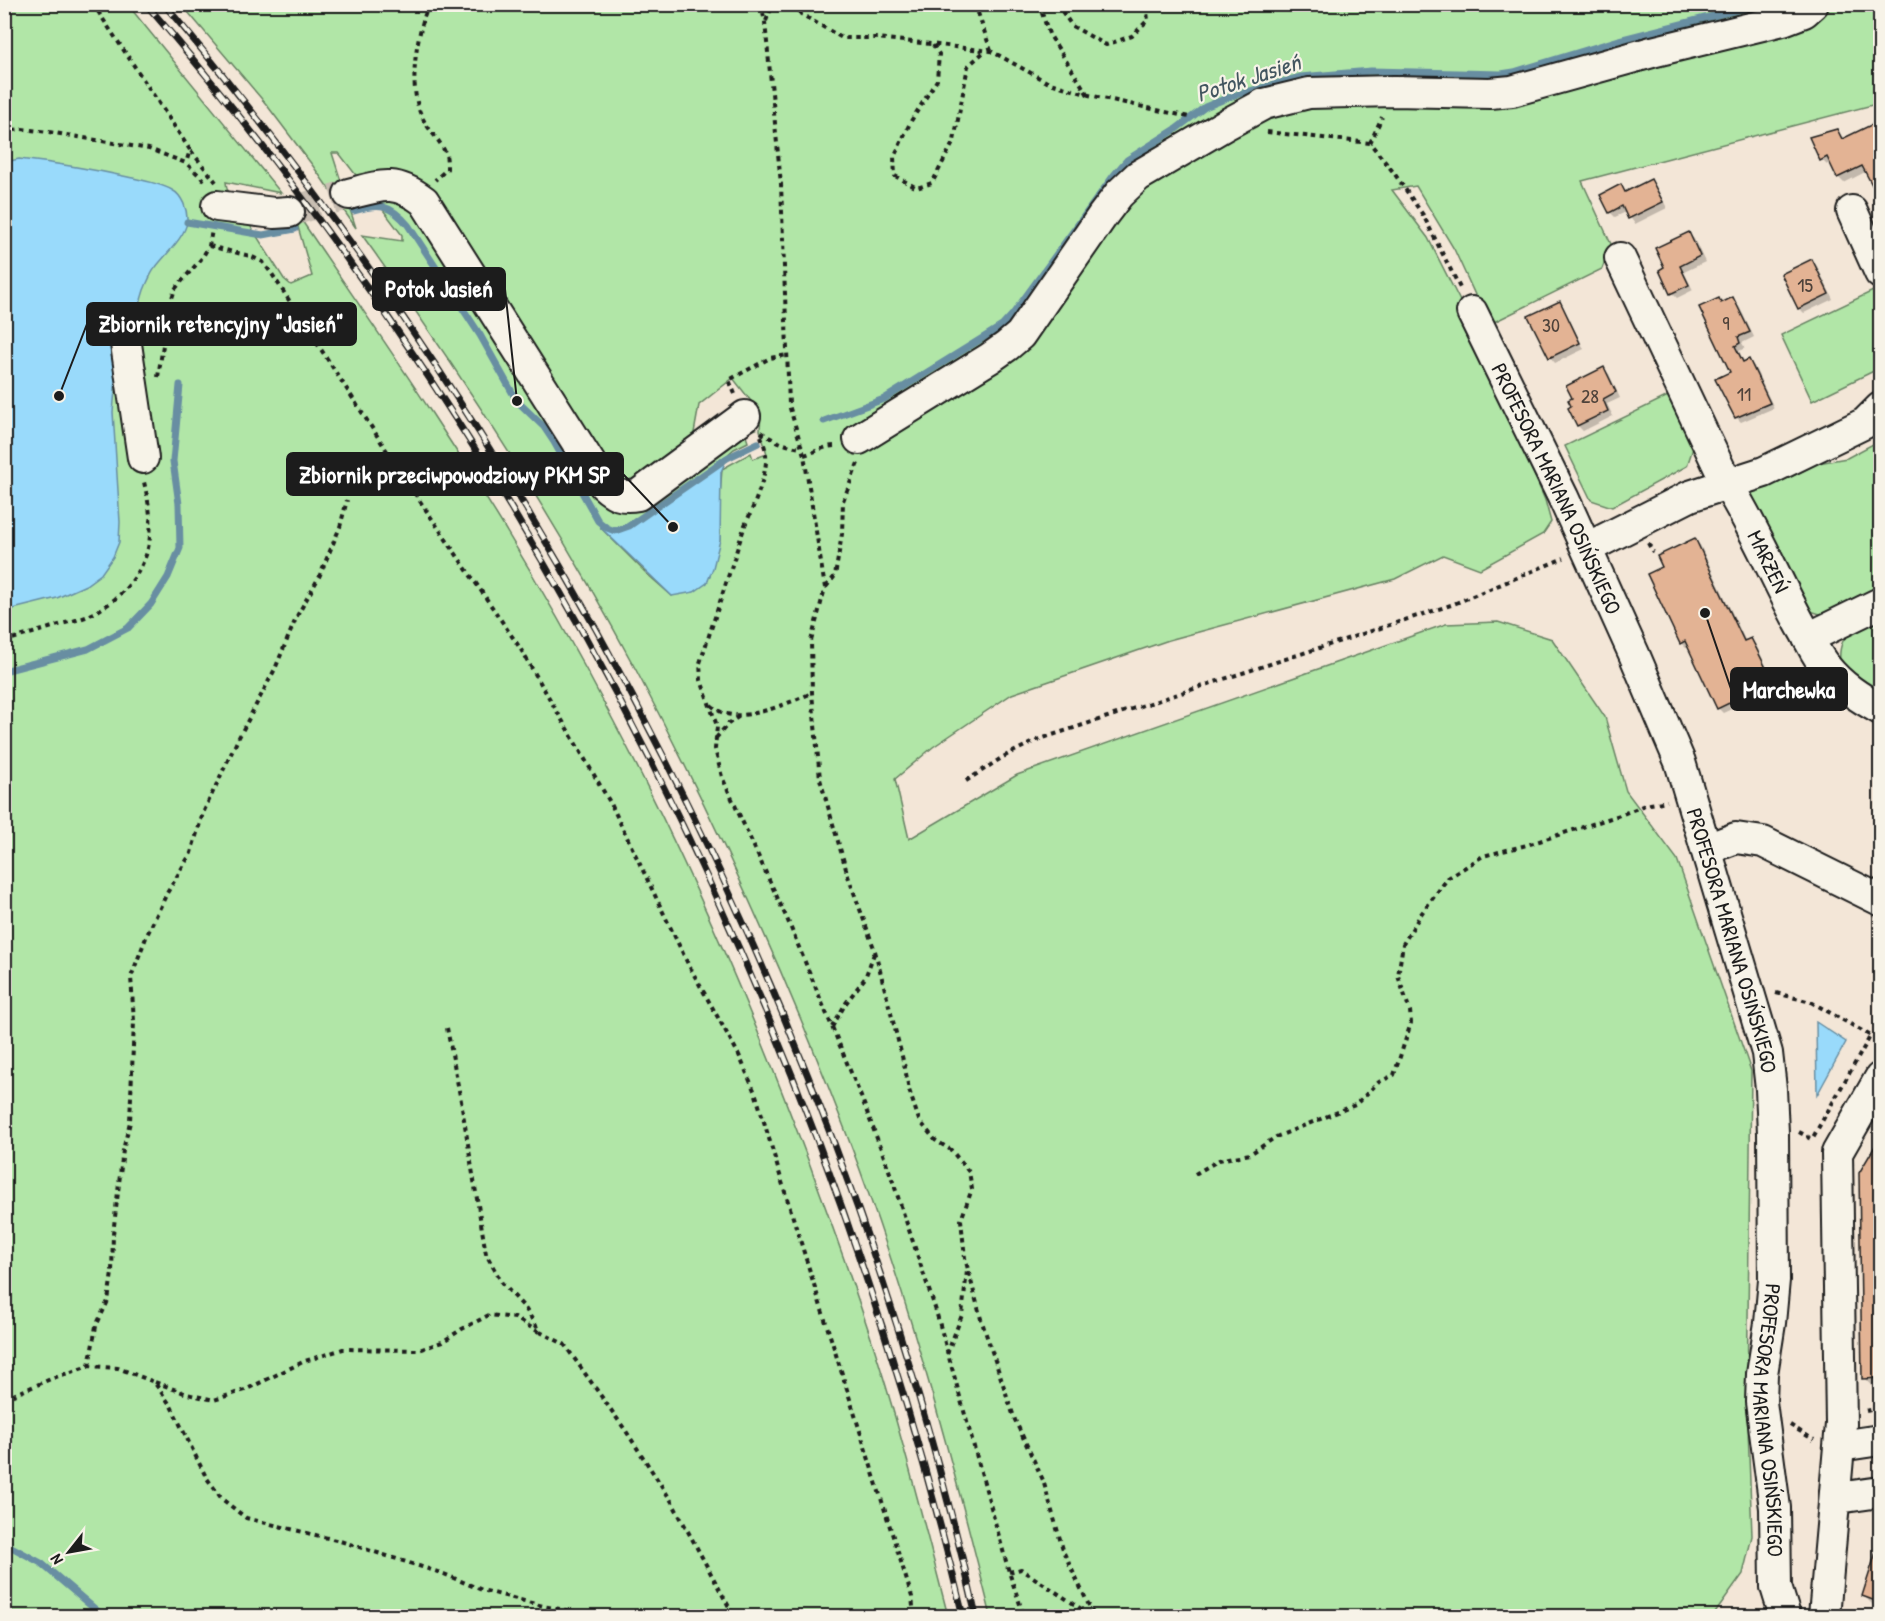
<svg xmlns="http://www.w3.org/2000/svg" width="1885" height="1621" font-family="'Patrick Hand',sans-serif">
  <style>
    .green { fill: #b1e6a7; stroke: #668162; stroke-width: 1.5 }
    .water { fill: #99dafb; stroke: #678ea2; stroke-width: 1.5 }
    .shadow { fill: #0003 }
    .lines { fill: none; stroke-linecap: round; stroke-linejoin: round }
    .stream { stroke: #678ea2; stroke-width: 7 }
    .building { fill: #e3b394; stroke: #1c1c1c; stroke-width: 1.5 }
    .minor-tunnel { stroke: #c8beb2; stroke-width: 30; stroke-dasharray: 30 15; stroke-linecap: butt }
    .minor-casing { stroke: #1c1c1c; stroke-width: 34 }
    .path { stroke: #1c1c1c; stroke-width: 4; stroke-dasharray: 4.5 4.5; stroke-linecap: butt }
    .minor { stroke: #f7f3e8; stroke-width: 30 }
    .rail-casing { stroke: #1c1c1c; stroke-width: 7 }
    .rail { stroke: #f7f3e8; stroke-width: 4.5; stroke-dasharray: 14; stroke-linecap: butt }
    .labels { text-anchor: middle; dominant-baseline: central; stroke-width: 4.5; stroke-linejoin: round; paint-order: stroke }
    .number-label { font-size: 20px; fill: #4e423a }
    .street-label { font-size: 22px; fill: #1c1c1c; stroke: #f7f3e8 }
    .water-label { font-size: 24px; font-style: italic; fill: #42555f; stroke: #f7f3e8 }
    .leader { fill: none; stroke: #1c1c1c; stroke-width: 2 }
    .callout-dot { fill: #1c1c1c; stroke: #f7f3e8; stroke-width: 2 }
    .callout { fill: #1c1c1c; stroke: #1c1c1c; stroke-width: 2 }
    .callout-label { font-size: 24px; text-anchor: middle; font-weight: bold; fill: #fff }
  </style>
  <rect width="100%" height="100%" fill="#f3e6d7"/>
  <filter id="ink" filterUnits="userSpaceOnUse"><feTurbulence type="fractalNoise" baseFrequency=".0167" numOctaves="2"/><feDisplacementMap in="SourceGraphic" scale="12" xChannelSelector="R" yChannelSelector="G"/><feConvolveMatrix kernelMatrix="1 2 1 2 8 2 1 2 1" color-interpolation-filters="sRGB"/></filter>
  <g filter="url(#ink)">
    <g class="green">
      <path d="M5,5H128L281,193L226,182L227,189L284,279L291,285L312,276L292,206C339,276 387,344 433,415C498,513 558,615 613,720C689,863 753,1013 810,1165C835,1234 861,1303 882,1373C907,1454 927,1535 948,1616H5Z"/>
      <path d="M182,5H1880V103L1582,181L1611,244L1602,269L1492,323L1482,310L1454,249L1416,186L1392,190L1428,238L1462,305L1545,500L1551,522L1543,534L1480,569L1443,555L1395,579L1169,640L1012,694L933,747L895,779L909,839L1017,775L1446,624L1498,622L1552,639L1605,717L1626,791L1677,859L1751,1071L1747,1401L1752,1536L1743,1574L1713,1616H991C953,1465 913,1314 859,1167C796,997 721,831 636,670C555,519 462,374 362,235L402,241V235L371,194L408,197L617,502L749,427L756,429L745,433L748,442L734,449L716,465L629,526L615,531L607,528L599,522L601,528L646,573L672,596L720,540L719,509L722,469L751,453L753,459L767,454L760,430L761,414L733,378L699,405L692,444L623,492L434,203L362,183L339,153H332L356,228L313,166L266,104Z"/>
      <path d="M1873,291L1880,306V368L1812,401L1781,335Z"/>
      <path d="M1670,395L1694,445L1687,466L1612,507L1591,500L1565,446Z"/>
      <path d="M1873,444L1880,446V588L1823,615L1801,608L1748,495L1767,482L1789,478L1818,463L1847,458Z"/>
      <path d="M1880,616V698L1842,674C1833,636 1850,631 1880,616Z"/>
    </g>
    <g class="water">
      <path d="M19,159C55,163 92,169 128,177C142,180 159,183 172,190C182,195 188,210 187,222C185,237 165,255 156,267C152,271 150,277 147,283C138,301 138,321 133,341L119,346L113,412L120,522L119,542L113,557L101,574L86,585L57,598L5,611V162Z"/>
      <path d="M727,458L721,472L720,540L713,568L707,583L694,592L672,596L601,528L598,521L607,528L615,531L629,526Z"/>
      <path d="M1816,1022L1846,1042L1817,1095Z"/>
    </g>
    <g class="shadow">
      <path d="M1872,126L1880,137V183L1867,171L1844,183L1838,177L1831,163L1827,165L1822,160L1837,130L1844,139Z"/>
      <path d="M1651,181L1656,186L1667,208L1635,224L1626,212L1615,217L1610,212L1621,186L1627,193Z"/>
      <path d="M1689,234L1694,239L1705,262L1684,272L1693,290L1677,298L1672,293L1666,268Z"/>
      <path d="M1812,261L1817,266L1833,299L1804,313L1799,308Z"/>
      <path d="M1718,299L1723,304L1732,299L1738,304L1754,337L1742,343L1745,348L1739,351L1745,363L1749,361L1754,366L1774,408L1741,422L1736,417L1732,373Z"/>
      <path d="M1559,303L1564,308L1584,349L1555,363L1550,357Z"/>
      <path d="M1604,369L1609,374L1620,398L1607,404L1613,416L1583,431L1578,426Z"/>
      <path d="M1695,540L1700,545L1746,642L1751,639L1756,645L1777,688L1723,713L1718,708L1689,647L1686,648L1681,643L1664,567Z"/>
      <path d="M1880,1139V1395L1864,1378Z"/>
      <path d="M1880,1544V1612L1863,1595Z"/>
    </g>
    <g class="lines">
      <g class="stream">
        <path d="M354,211C379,203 390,204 408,225L480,335L517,401L544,427L554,442L598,521L607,528L615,531L629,526L727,458L758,443"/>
        <path d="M187,222L263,235L295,229"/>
        <path d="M824,421L884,399L1002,326L1013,314L1114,175L1127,160L1176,129L1205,107L1232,96L1300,77L1371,71L1501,74L1514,72L1619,40L1760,4"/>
        <path d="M4,671L88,649L128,628L151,604L168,577L180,548L179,504L173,461L180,385"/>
        <path d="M4,1543L41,1563L103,1616"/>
      </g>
    </g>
    <g class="building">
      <path d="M1873,124L1881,140V202L1862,166L1837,178L1827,157L1820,161L1809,137L1837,129L1842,139Z"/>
      <path d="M1651,179L1663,202L1628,219L1622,206L1609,213L1600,195L1621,184L1625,192Z"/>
      <path d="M1689,232L1700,256L1680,266L1689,285L1670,294L1659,270L1664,267L1655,248Z"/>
      <path d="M1812,259L1829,294L1798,309L1781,274Z"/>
      <path d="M1733,297L1750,332L1738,337L1740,343L1735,346L1743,362L1749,359L1770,403L1735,418L1715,379L1730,372L1699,307L1719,298L1721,303Z"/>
      <path d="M1560,301L1580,343L1549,358L1528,316Z"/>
      <path d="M1604,367L1616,392L1603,399L1608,411L1577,426L1568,408L1571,406L1568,400L1572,398L1566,386Z"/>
      <path d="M1695,538L1744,641L1751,638L1773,682L1717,709L1685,641L1680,644L1647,574L1662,567L1657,556Z"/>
      <path d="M1881,1136V1378L1862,1379L1859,1173Z"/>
      <path d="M1877,1549H1881V1603L1862,1596Z"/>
    </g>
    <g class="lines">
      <path class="minor-tunnel" d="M289,212L349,194"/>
      <g class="minor-casing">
        <g id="minor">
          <path d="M349,194C382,185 395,179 424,201L604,485C615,495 622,498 638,495L745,416"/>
          <path d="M217,206L274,213L289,212"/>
          <path d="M1852,211L1880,273"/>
          <path id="s1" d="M1620,258L1727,484C1756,530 1776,580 1802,627C1810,640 1816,656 1826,667C1841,686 1860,698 1880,709"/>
          <path id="s2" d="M1472,312L1563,497L1634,654L1680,762L1767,1053L1771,1089L1773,1133L1774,1280L1770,1323L1762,1374L1761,1402L1775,1508L1776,1587L1785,1616"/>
          <path d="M126,344L143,458"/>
          <path d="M859,439L990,358L1007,346L1020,335L1103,215L1119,194L1138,176L1225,125L1264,104L1309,93L1394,91L1490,93L1512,91L1652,52L1783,20L1804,12L1813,4"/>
          <path d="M1587,548L1690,496L1764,472L1865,423L1880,408"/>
          <path d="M1808,638L1880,603"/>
          <path d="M1707,849L1736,838L1763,842L1880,900"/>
          <path d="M1840,1446L1880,1440"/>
          <path d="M1835,1496L1845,1497L1880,1492"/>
          <path d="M1824,1616L1841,1424L1837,1153L1880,1078"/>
        </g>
      </g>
      <g class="path">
        <path d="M93,4L190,150L186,163"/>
        <path d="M429,4C416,35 407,89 423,119C429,131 442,142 446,155C447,159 447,165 447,169L435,180"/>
        <path d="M761,4L765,22L781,184L789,405L804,455L825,588L811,641L812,693L820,779L848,876L875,951L905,1068L909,1090L919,1120L935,1140L951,1150L969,1172L972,1189L961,1220L965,1258L981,1319L1015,1420L1043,1480L1064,1553L1094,1616"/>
        <path d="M782,4L797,12"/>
        <path d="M794,4L801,14L842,38H877L991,51L1047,82L1089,95L1189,117"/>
        <path d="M975,4L991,51"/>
        <path d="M1045,4L1042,13L1049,34L1088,95"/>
        <path d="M1057,4L1072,26L1106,45L1132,36L1148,20L1146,4"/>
        <path d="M766,21L773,4"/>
        <path d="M933,45L939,54L937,80L911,121L894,157L895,176L917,188L932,183L954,141L968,66L985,51"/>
        <path d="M4,131L22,129L49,132L149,149L186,163L201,177L206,184"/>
        <path d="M1267,132L1370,143L1394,173L1423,215L1461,290"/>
        <path d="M1370,143L1382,117"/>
        <path d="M191,151L216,182"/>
        <path d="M209,246L250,256L263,262L272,274L411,488L520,648L611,804L688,964L739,1055L756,1095L785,1192L912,1597L914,1616"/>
        <path d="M158,377L169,307L175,289L202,258L209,246L212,230"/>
        <path d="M735,394L729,380L770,358L788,355"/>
        <path d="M761,432C774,441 786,446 802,448"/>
        <path d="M761,436C763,442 766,449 766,455C768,472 753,509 745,525L700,663L701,680L717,726L715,749L722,777L788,921L862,1099L889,1170L936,1311L1009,1572L1024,1616"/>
        <path d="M804,455C816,452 824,446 836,446"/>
        <path d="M1648,543L1653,552"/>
        <path d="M826,587L835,576L842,534L843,501L858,463"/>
        <path d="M4,641C24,636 43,630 62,624C72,621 83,619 92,614C122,599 147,570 150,536C152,519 148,499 144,482"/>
        <path d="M711,705C716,709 721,713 727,714C750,720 791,702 812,693"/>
        <path d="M716,738L728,724L741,715"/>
        <path d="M966,781L1003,757L1037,740L1451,605L1564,558"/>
        <path d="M1776,993L1811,1002L1880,1041"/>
        <path d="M832,1027L846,1003L865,978L875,951"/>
        <path d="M447,1028L461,1101L486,1254L502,1283L525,1308L540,1332L564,1344L626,1431L672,1502L734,1616"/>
        <path d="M1799,1132L1812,1139L1871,1035"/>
        <path d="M1195,1174L1219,1160L1250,1154L1276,1137L1355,1105L1379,1082L1394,1075L1411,1023L1410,1011L1398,976L1403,944L1421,914L1448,878L1483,856L1527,845L1623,814L1645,805L1667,801"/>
        <path d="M947,1354L962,1315L967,1271"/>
        <path d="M89,1366L96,1326L108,1301L112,1273L113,1234L123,1150L130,1122L134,1021L131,977L147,935L167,893L191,853L203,813L238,739L275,669L297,616L319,577L340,527L347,500"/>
        <path d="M155,1382L187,1394L214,1400L245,1390L305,1361L343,1349L419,1350L442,1342L462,1329L489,1315L515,1318L539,1332"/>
        <path d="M4,1399L53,1378L89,1366L118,1368L154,1382L171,1406L206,1477L222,1499L246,1518L340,1541L444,1574L482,1590L543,1606L599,1616"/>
        <path d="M1866,1411L1880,1408"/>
        <path d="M1790,1425L1814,1440"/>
        <path d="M1009,1572L1021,1569L1092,1616"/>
      </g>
      <use href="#minor" class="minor"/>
      <g class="rail-casing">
        <g id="rail">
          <path d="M146,4C544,464 822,1026 963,1616"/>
          <path d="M164,4C555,465 842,1027 976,1616"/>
        </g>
      </g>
      <use href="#rail" class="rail"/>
    </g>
  </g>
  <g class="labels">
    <g class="number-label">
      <text x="1805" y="284">15</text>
      <text x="1726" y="322">9</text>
      <text x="1551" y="324">30</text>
      <text x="1744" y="393">11</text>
      <text x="1590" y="395">28</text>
    </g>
    <g class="street-label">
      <text stroke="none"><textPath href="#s2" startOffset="196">PROFESORA MARIANA OSIŃSKIEGO</textPath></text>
      <text stroke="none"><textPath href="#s1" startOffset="338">MARZEŃ</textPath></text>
      <text stroke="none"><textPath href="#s2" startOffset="682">PROFESORA MARIANA OSIŃSKIEGO</textPath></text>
      <text stroke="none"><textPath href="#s2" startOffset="1168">PROFESORA MARIANA OSIŃSKIEGO</textPath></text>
    </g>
    <g class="water-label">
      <text transform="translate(1248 77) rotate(-18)">Potok Jasień</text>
    </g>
  </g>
  <path class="leader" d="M517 401L505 289M59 396L87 324M673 527L623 474M1705 613L1731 689"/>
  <g class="callout-dot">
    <circle cx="517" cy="401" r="6"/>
    <circle cx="59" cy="396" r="6"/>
    <circle cx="673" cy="527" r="6"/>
    <circle cx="1705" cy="613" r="6"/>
  </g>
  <g class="callout">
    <rect x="373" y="268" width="132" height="42" rx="6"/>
    <rect x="87" y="303" width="269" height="42" rx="6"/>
    <rect x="287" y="453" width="336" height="42" rx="6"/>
    <rect x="1731" y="668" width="116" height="42" rx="6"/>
  </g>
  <g class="callout-label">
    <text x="439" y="297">Potok Jasień</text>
    <text x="221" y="332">Zbiornik retencyjny "Jasień"</text>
    <text x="455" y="483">Zbiornik przeciwpowodziowy PKM SP</text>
    <text x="1789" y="698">Marchewka</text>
  </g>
  <rect width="1885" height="1621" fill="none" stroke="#f7f3e8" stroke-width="24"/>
  <rect x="12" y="12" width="1861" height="1597" fill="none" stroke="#1c1c1c" stroke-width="2" filter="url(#ink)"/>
  <g transform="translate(69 1552) rotate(239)" stroke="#f7f3e8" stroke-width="4.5" paint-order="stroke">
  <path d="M0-4.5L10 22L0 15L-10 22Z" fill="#1c1c1c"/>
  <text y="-9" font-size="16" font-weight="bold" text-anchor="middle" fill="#1c1c1c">N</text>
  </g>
</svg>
